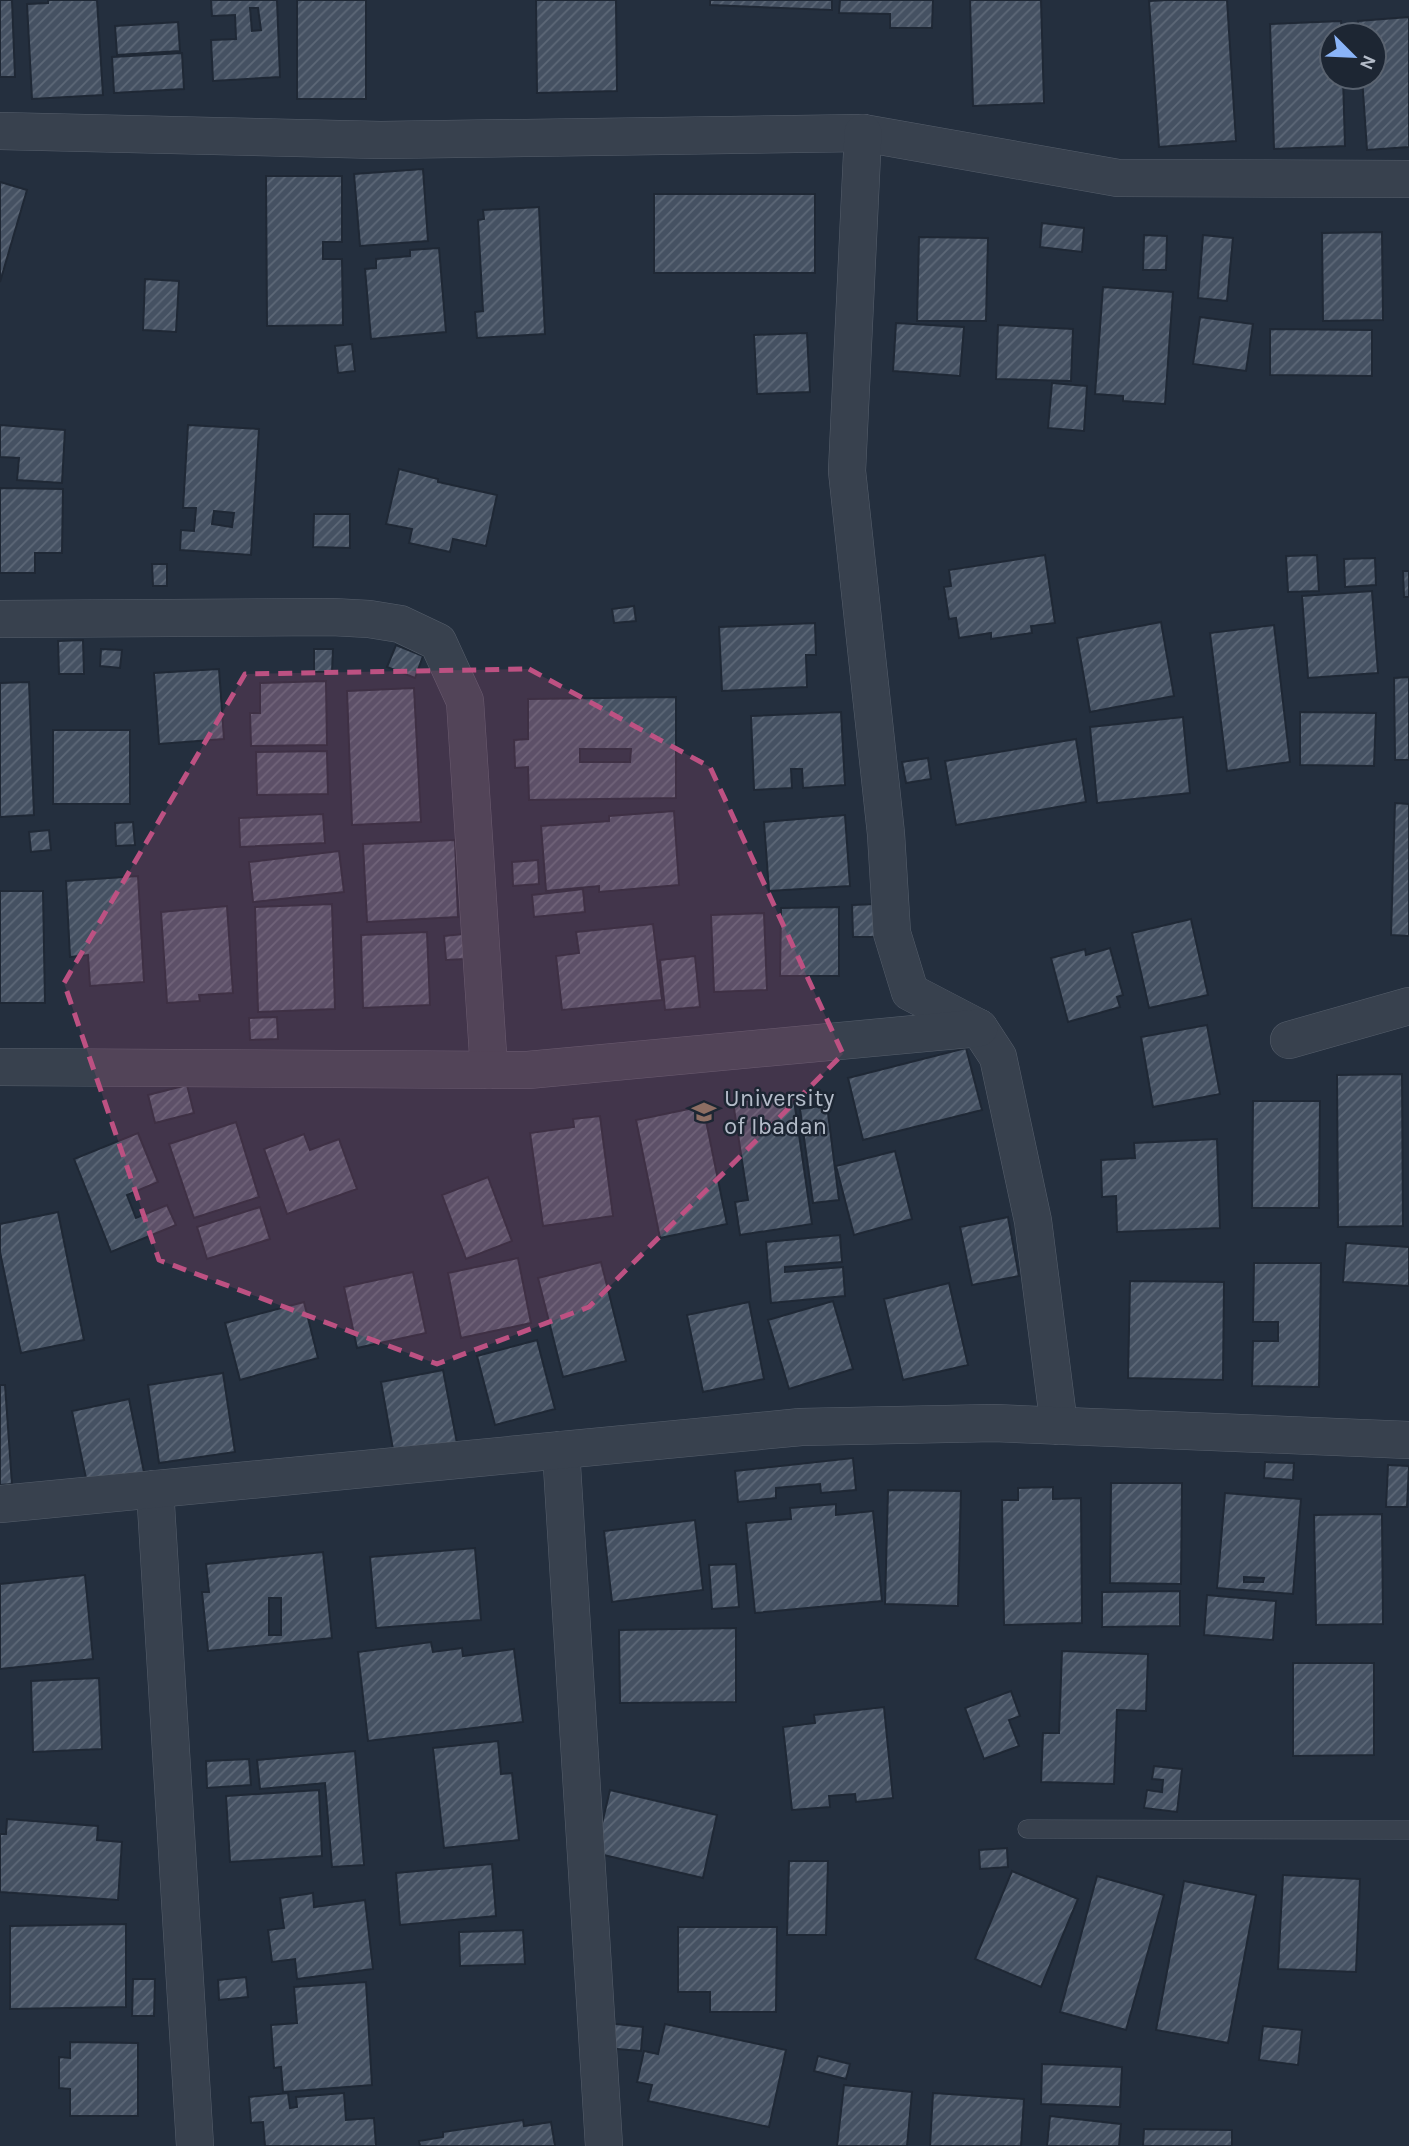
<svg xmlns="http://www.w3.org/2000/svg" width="1409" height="2146" font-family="Karla,sans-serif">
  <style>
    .building { fill: url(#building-hatch); stroke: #1f2835; stroke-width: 2; fill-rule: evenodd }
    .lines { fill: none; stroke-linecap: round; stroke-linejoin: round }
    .service-casing { stroke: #565f6c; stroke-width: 19 }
    .minor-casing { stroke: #565f6c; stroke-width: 38 }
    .service { stroke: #38414e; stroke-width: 18 }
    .minor { stroke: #38414e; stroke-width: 37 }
    .marked { fill: #bd5182; fill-opacity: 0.2; stroke: #bd5182; stroke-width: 5; stroke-dasharray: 14 9; stroke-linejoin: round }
    .labels { text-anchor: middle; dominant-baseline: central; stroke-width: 5; stroke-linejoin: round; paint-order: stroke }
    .poi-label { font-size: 24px; fill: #b4bcc9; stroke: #1d2633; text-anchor: start }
  </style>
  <defs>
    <pattern id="building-hatch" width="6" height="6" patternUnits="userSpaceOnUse" patternTransform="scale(1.75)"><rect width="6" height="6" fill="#455162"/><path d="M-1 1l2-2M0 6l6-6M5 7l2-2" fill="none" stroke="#5d6877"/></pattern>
  </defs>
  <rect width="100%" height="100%" fill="#242f3e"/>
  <g class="building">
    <path d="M0,0H12L15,77H0Z"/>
    <path d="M48,0H97L103,95L32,99L27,4L48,3Z"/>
    <path d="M211,0H277L280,77L213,81L211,40L236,39L235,15L212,16ZM250,8H258L261,30L252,31Z"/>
    <rect x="297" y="0" width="69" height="99"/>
    <path d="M536,0H616L617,91L537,93Z"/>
    <path d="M710,0H832V10L710,5Z"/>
    <path d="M840,0H933L932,28H890V14L839,13Z"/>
    <path d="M970,0H1041L1044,103L973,106Z"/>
    <path d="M1167,0H1227L1236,141L1159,147L1149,1Z"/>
    <path d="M1409,17V147L1367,150L1362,77H1374V35H1359L1358,21Z"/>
    <path d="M1341,21L1342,35H1332V77H1343L1345,146L1274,149L1270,24Z"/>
    <path d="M178,22L180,51L117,55L115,26Z"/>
    <path d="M182,53L184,89L114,93L112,57Z"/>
    <path d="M423,169L428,241L360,246L354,174Z"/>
    <path d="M266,176H342V242H323V259H342L343,325L267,326Z"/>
    <path d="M0,182L27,190L0,282Z"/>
    <rect x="654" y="194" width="161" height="79"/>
    <path d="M539,207L545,334L477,338L475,312L483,311L478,220L484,219L483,210Z"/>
    <path d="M1042,223L1084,228L1082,252L1040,247Z"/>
    <path d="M1382,232L1383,320L1323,321L1322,233Z"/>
    <path d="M1144,235L1167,236L1166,270H1143Z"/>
    <path d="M1203,235L1233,238L1227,301L1198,298Z"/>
    <path d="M919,237L988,238L986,321H917Z"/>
    <path d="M439,248L446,332L371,339L365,269L376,268V259L410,256V250Z"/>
    <path d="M145,279L179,281L176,332L143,330Z"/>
    <path d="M1103,287L1173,292L1165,404L1123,401V396L1095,394Z"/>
    <path d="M1200,317L1253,324L1246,371L1193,364Z"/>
    <path d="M896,323L964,327L960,376L893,371Z"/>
    <path d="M998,325L1073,329L1071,381L996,379Z"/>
    <path d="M1270,329L1372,330V376L1270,375Z"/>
    <path d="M807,333L810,392L757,394L754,335Z"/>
    <path d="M352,344L355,371L338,373L335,346Z"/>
    <path d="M1052,383L1087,386L1084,431L1048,428Z"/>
    <path d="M0,425L65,430L62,483L17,480L19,458L0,457Z"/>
    <path d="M188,425L259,429L251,555L180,550L181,530L194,531L196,508H183ZM214,511L234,513L232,527L212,524Z"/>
    <path d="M399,469L438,479V482L497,495L486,546L453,539L450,552L409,543L412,529L386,524Z"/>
    <path d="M0,488L63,489L62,553H35V573H0Z"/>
    <path d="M314,514H350V548L313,547Z"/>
    <path d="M1045,555L1055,623L1031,626L1032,633L991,639V633L959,638L956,618L949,619L944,587L951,586L949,570Z"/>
    <path d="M1317,555L1319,591L1288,592L1286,556Z"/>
    <path d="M1375,558L1376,585L1345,587L1344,559Z"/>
    <path d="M152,564H167V586H153Z"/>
    <path d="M1403,571H1409V597H1404Z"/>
    <path d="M1372,591L1378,673L1308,678L1302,596Z"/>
    <path d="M634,606L636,621L614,623L612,609Z"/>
    <path d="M1161,622L1174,696L1090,712L1077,638Z"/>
    <path d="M815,623L816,655H806L807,687L722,691L719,627Z"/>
    <path d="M1274,625L1290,762L1227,771L1210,633Z"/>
    <path d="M83,640L84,674H59L58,641Z"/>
    <path d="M396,645L423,656L415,678L387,667Z"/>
    <path d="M101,649L122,650L120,668L100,666Z"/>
    <path d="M314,649H333L332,672H314Z"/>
    <path d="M219,669L224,739L159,744L154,673Z"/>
    <path d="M1409,677V760H1395L1394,678Z"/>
    <path d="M326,681L327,745L251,746L250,713H260V683Z"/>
    <path d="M29,682L34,815L0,817V683Z"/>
    <path d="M414,688L421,822L352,825L347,691Z"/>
    <path d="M676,697V798L529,800L528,767L515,768L514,740L528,739V699ZM580,749H631L630,762H580Z"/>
    <path d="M841,712L845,785L803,788L802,769H791L792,788L754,790L751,716Z"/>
    <path d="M1300,712L1376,713L1374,766L1300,765Z"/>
    <path d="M1183,717L1190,793L1097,803L1090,727Z"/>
    <rect x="53" y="730" width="77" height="74"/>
    <path d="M1076,739L1086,802L956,825L945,761Z"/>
    <path d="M327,751L328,794L257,795L256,752Z"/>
    <path d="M928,758L931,779L906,783L902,762Z"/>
    <path d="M1395,803L1409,804V936L1391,935Z"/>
    <path d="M674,811L679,885L599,892V886L546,891L541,826L609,821V816Z"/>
    <path d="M323,814L325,843L240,847L239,818Z"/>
    <path d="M845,815L850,886L769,891L764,822Z"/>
    <path d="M133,822L135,845L116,846L115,823Z"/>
    <path d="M49,830L51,850L31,852L29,832Z"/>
    <path d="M455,840L458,917L367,922L363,844Z"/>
    <path d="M339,851L344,892L253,902L249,862Z"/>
    <path d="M538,860L539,884L513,886L512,862Z"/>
    <path d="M138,876L144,982L90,986L88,955L70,957L66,881Z"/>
    <path d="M583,889L585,912L534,917L532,895Z"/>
    <path d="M0,891H43L45,1003H0Z"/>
    <path d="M332,904L335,1009L258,1012L255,907Z"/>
    <path d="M877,904L879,937H853L852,905Z"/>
    <path d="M227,906L233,993L199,995L200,1001L167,1003L161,912Z"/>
    <path d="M839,907V976H780L781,908Z"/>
    <path d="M764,913L767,990L714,992L711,915Z"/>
    <path d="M1191,919L1208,995L1149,1008L1132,933Z"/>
    <path d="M653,924L662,1000L562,1010L556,956L579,953L576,932Z"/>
    <path d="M427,932L430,1005L363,1008L361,935Z"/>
    <path d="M463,934L465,959L446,960L444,936Z"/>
    <path d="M1110,948L1123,995L1117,997L1120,1007L1068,1022L1051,958L1085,949L1086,955Z"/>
    <path d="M695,956L700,1007L665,1010L660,960Z"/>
    <path d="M277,1017L278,1039L250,1040L249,1018Z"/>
    <path d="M1207,1025L1220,1094L1153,1107L1141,1037Z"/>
    <path d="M966,1048L982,1110L863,1140L848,1078Z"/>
    <path d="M1402,1074L1403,1226L1338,1227L1337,1075Z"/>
    <path d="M187,1085L194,1113L155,1123L148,1095Z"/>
    <path d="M793,1093L812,1224L740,1235L735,1202L748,1200L733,1102Z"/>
    <path d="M1253,1101H1320L1319,1208H1252Z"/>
    <path d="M827,1105L839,1200L813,1203L800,1109Z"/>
    <path d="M703,1106L727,1224L660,1238L636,1120Z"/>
    <path d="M600,1116L613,1216L543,1226L530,1133L574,1127L573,1119Z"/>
    <path d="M236,1122L259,1197L194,1218L169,1144Z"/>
    <path d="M138,1133L158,1182L127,1195L136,1218L167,1205L176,1225L111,1252L74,1159Z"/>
    <path d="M304,1134L310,1150L339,1139L357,1189L287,1214L264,1149Z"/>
    <path d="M1217,1139L1220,1228L1117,1232L1116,1196L1102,1197L1101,1160L1135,1158L1134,1143Z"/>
    <path d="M895,1151L912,1219L854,1235L836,1166Z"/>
    <path d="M488,1177L512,1241L466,1259L442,1195Z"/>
    <path d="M260,1207L270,1239L207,1259L197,1227Z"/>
    <path d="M58,1212L84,1340L21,1353L0,1252V1224Z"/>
    <path d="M1008,1217L1019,1276L972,1285L960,1227Z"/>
    <path d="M840,1235L842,1262L785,1267V1272L843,1267L845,1296L771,1303L766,1242Z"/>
    <path d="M1346,1243L1409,1247V1286L1343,1282Z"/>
    <path d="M518,1258L531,1323L461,1338L448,1273Z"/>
    <path d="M601,1262L626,1361L563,1377L538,1278Z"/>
    <path d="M1254,1263H1321L1319,1387L1252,1386L1253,1341H1278V1322H1253Z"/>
    <path d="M413,1272L426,1333L357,1348L344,1287Z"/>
    <path d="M1130,1281L1224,1282L1223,1380L1128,1378Z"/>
    <path d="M949,1283L968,1365L903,1380L884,1299Z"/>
    <path d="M833,1301L853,1369L789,1389L768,1320Z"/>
    <path d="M304,1302L318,1358L240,1380L225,1323Z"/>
    <path d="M749,1302L764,1379L703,1392L687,1315Z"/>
    <path d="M537,1340L555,1409L495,1425L477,1356Z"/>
    <path d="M443,1370L457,1443L394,1455L381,1382Z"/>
    <path d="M223,1373L235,1452L159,1463L148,1385Z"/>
    <path d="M0,1385H5L12,1484L0,1485Z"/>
    <path d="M129,1399L145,1477L88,1488L72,1411Z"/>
    <path d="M853,1458L856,1490L821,1493L820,1484L776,1488V1498L738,1502L735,1471Z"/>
    <path d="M1265,1462L1294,1463L1293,1480L1264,1478Z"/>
    <path d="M1388,1465L1409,1466L1407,1507H1386Z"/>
    <path d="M1111,1483H1182L1181,1584L1110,1583Z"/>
    <path d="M1053,1487V1499L1081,1498L1082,1623L1004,1625L1002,1500H1018V1488Z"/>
    <path d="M888,1490L961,1491L958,1606L885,1604Z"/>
    <path d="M1225,1493L1301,1499L1293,1594L1217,1588ZM1244,1577L1264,1578L1263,1582H1244Z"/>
    <path d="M836,1504V1515L873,1511L882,1601L755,1613L746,1523L791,1519L790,1508Z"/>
    <path d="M1382,1514L1383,1624L1316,1625L1314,1515Z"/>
    <path d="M695,1520L703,1590L612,1602L604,1531Z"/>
    <path d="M475,1548L481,1620L376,1628L370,1557Z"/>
    <path d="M323,1552L332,1638L208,1651L202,1592H209L206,1564ZM269,1598H281V1635H269Z"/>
    <path d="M736,1564L739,1607L712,1609L709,1565Z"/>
    <path d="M85,1575L93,1659L0,1669V1584Z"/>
    <path d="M1180,1591V1626L1102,1627V1592Z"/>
    <path d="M1207,1595L1276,1601L1273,1640L1204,1635Z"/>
    <path d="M736,1628V1702L620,1703L619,1630Z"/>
    <path d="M431,1642L433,1652L462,1648L463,1656L514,1649L523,1722L368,1741L358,1652Z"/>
    <path d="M1062,1651L1148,1654L1146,1711L1117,1710L1114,1784L1041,1782L1043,1733H1059Z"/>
    <path d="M1293,1663H1374V1755L1293,1756Z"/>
    <path d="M99,1678L102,1749L33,1752L31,1681Z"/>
    <path d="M1011,1691L1020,1716L1009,1720L1019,1746L984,1759L965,1708Z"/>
    <path d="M884,1707L893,1798L856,1802L855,1794L829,1796L830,1807L792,1810L783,1727L815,1723L814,1715Z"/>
    <path d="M498,1741L501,1774L512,1773L519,1840L444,1848L433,1748Z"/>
    <path d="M355,1751L364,1865L332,1867L325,1783L260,1789L257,1760Z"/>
    <path d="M249,1759L251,1785L207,1788L206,1761Z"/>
    <path d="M1154,1766L1182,1769L1177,1812L1144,1808L1147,1790L1162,1792L1163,1780L1152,1779Z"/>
    <path d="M319,1790L322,1856L230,1862L226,1796Z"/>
    <path d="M610,1790L717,1815L703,1878L595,1853Z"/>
    <path d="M7,1819L98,1826L97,1840L122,1842L118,1900L0,1892V1834H6Z"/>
    <path d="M1007,1848L1008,1867L980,1869L979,1850Z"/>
    <path d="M789,1861H828L826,1935H787Z"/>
    <path d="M492,1864L496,1916L400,1925L396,1873Z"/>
    <path d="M1012,1871L1078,1899L1041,1987L975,1959Z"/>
    <path d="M1283,1875L1360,1879L1356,1972L1278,1969Z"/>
    <path d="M1097,1876L1164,1895L1126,2030L1060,2012Z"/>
    <path d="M1184,1881L1256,1895L1228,2043L1156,2030Z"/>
    <path d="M313,1893L314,1907L365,1900L373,1969L297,1979L295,1959L272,1962L268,1930L284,1928L280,1898Z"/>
    <path d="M126,1924V2007L10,2009V1926Z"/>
    <path d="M678,1927H777L776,2012H710V1992H678Z"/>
    <path d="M523,1930L525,1964L460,1966L459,1932Z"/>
    <path d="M246,1977L248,1997L219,2000L218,1980Z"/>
    <path d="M133,1979H155L154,2016H132Z"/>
    <path d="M366,1982L372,2085L283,2092L281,2067L274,2068L271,2025L297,2023L294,1987Z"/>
    <path d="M607,2023L643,2027L641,2051L605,2048Z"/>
    <path d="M665,2024L786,2050L769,2127L648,2101L652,2085L637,2082L644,2051L658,2054Z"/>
    <path d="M1263,2026L1302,2030L1298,2065L1259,2060Z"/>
    <path d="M70,2042L138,2043V2116H70V2089L59,2088V2057L70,2058Z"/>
    <path d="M818,2056L850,2064L846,2079L814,2071Z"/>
    <path d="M1042,2064L1122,2067L1120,2107L1041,2104Z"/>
    <path d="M844,2085L912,2092L907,2146H837Z"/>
    <path d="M288,2093L290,2108L297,2107L296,2097L344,2093L346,2120L374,2118L376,2146H265L263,2122L251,2123L249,2097Z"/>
    <path d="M933,2093L1024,2099L1021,2146H930Z"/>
    <path d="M1050,2116L1121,2124L1119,2146H1047Z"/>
    <path d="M523,2120L524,2126L551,2122L555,2146H420L419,2141L443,2137V2132Z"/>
    <path d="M1144,2129L1232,2130V2146H1143Z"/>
  </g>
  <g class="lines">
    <g class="service-casing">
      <path id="service" d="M1027,1829L1409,1830"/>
    </g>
    <g class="minor-casing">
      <g id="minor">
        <path d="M0,131L381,140L863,133L1118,178L1409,179"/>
        <path d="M863,133L847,471L886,834L892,933L910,992L979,1028L998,1057L1033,1221L1059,1426"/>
        <path d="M0,619L332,617L369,619L400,624L438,642L465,701L489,1070"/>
        <path d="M1289,1040L1409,1006"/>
        <path d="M0,1067L528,1070L979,1028"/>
        <path d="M561,1450L604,2146"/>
        <path d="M155,1489L195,2146"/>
        <path d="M0,1504L801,1427L994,1423L1409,1440"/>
      </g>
    </g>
    <use href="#service" class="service"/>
    <use href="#minor" class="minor"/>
  </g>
  <path class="marked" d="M529,669L710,767L843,1054L589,1307L437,1364L159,1260L64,983L245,674Z"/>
  <defs>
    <g id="university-bare" transform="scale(1.89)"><path d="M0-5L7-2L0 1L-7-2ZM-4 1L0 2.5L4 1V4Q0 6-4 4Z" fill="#8d6e63" stroke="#1d2633" stroke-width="2.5" paint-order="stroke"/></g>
  </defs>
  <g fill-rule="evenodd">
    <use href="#university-bare" x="704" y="1112"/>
  </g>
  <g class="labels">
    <g class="poi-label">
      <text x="724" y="1098">University<tspan x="724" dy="28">of Ibadan</tspan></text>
    </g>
  </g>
  <g transform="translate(1353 56) rotate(114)"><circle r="33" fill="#1d2633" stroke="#59626f" stroke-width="2"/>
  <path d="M0-5L12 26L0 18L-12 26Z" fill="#8ab4f8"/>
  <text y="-10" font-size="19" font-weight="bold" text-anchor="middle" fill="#b4bcc9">N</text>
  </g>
</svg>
